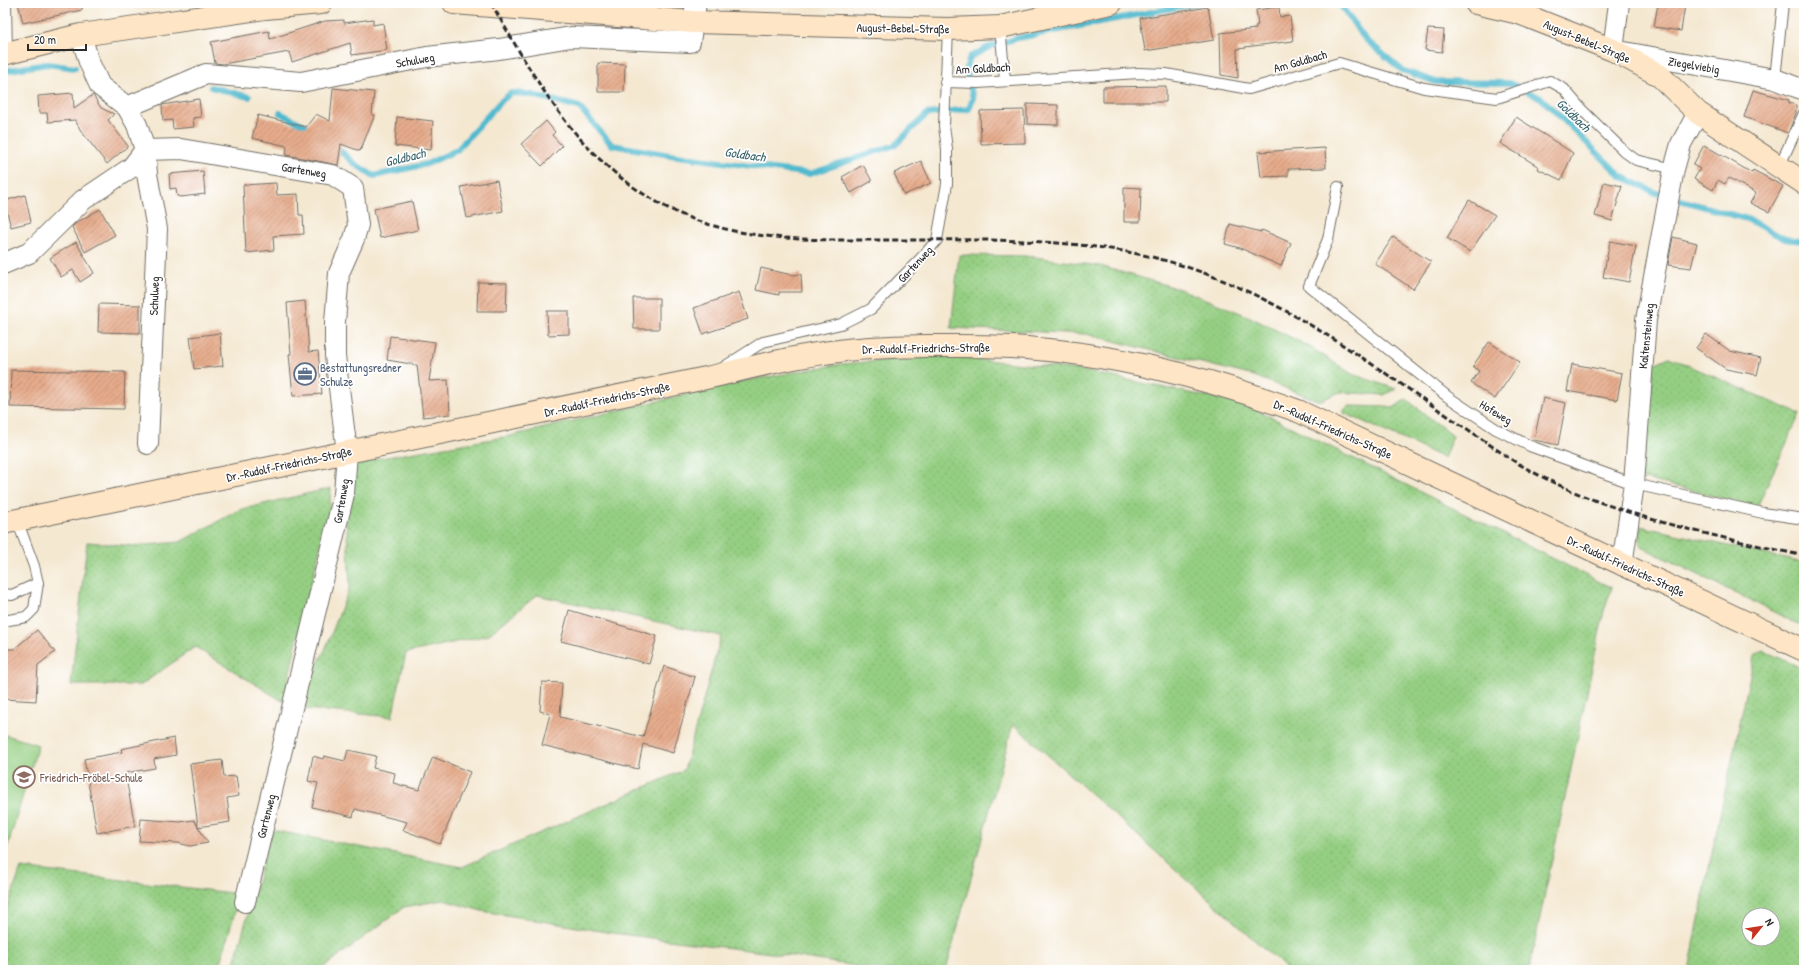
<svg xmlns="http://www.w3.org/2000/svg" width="1807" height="973" font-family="'Patrick Hand',sans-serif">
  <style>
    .grass { fill: url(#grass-dots); stroke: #607d57; fill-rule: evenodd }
    .pitch { fill: #95cf83; stroke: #607d57 }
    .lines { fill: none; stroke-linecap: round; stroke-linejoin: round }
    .stream { stroke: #50b9ce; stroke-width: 6 }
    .building { fill: url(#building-hatch) }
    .lane-casing { stroke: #716d65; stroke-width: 12 }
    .street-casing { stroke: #716d65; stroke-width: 22 }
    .secondary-casing { stroke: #716d65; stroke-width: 24 }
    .lane { stroke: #fff; stroke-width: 10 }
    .street { stroke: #fff; stroke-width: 20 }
    .secondary { stroke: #fee5c5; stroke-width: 22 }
    .rail { stroke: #2b2b2b; stroke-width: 3; stroke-dasharray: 6 3; stroke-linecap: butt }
    .labels { text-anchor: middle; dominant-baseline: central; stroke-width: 3.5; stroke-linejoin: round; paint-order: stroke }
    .street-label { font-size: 12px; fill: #2b2b2b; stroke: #fff }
    .service-label { font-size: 12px; fill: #4e5e75; stroke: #fff; text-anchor: start }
    .education-label { font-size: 12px; fill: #785e54; stroke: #fff; text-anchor: start }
    .water-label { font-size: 13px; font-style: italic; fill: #3a646c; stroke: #fff }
  </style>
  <defs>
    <pattern id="grass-dots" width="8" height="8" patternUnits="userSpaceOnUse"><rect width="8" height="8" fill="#95cf83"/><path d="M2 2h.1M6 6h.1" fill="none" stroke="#81b271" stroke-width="1.8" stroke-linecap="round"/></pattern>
    <pattern id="building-hatch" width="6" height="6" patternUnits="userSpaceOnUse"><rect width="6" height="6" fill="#e6ac8c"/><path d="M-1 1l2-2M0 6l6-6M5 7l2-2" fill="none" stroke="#bb8c73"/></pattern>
  </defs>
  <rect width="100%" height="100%" fill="#fff"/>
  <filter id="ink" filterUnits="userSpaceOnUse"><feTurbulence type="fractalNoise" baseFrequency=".025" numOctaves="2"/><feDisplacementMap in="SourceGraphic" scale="8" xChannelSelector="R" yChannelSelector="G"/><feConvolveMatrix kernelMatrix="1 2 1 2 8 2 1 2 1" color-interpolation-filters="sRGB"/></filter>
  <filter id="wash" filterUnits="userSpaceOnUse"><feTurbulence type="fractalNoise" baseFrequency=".012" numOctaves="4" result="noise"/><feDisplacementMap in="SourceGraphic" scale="16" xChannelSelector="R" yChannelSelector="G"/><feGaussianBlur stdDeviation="0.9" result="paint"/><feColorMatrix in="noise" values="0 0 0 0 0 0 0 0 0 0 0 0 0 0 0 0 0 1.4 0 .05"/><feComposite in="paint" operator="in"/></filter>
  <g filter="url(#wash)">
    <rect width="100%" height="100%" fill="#f4e8d1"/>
    <g class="grass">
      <path d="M959,255L1027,256L1100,266L1180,289L1248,316L1310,347L1352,374L1396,389L1384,395L1340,392L1319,401L1254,376L1086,334L951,328Z"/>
      <path d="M946,356L1080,370L1247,405L1612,588L1604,611L1529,970H1288L1013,724L946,970H880L786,955L612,933L482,911L443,900L404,907L320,970H232L272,830L462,867L684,770L721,636L537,595L488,635L406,653L392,717L294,708L325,650L350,586L345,494L351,463L510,436L739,382L841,364Z"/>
      <path d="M1669,357L1800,414L1757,507L1641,478L1654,364Z"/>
      <path d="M1406,399L1453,436L1444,458L1342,412L1348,406L1395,407Z"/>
      <path d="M331,488L329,513L296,645L284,702L195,647L141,685H71L87,542L135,546L180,542L239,510Z"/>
      <path d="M1640,526L1804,563V627L1640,546Z"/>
      <path d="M1762,650L1804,669V970H1689L1711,857L1754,657ZM1749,915H1773V939H1749Z"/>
      <path d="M21,868L240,894L218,970H3V920Z"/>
    </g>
    <path class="pitch" d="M3,734L38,745L3,862Z"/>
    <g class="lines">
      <g class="stream">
        <path d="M1339,3L1365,39L1402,70L1436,82L1510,83L1541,98L1621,176L1656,193L1747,219L1785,239L1804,241"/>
        <path d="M3,71L47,64L75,68"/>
        <path d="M211,87L249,97"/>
        <path d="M280,113L312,129"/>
        <path d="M334,145L355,164L374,176L427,164L457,150L499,103L511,93L529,94L579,107L612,145L670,155L810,174L895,145L927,114L969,109L973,98L966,69L970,57L989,47L1018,38L1198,3"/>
      </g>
    </g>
    <g id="blocks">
      <g class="building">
        <path d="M18,3H82V10L23,23Z"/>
        <path d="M1658,3L1685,5L1681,31L1654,27Z"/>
        <path d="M1208,7L1214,40L1145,51L1140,18Z"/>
        <path d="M1279,7L1280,17L1290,16L1293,41L1245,47L1246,48L1237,49L1238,78L1221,75L1220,33L1256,29V25H1258L1256,10Z"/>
        <path d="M373,19V25L383,23L387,50L352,55L350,43L292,62L289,52L223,64L215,63L211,42L269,31L270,39L325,21L344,20V23Z"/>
        <path d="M1428,29L1444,30L1442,52L1425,50Z"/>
        <path d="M598,63L625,64L624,92H598Z"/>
        <path d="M1166,86V102H1103V87Z"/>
        <path d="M333,88L374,92L372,115H375L360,151L341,144L338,165L286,155L287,146L252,138L258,115L306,127L316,114L330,121Z"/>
        <path d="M1753,90L1789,100V103L1796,105V113L1788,133L1744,117Z"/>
        <path d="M73,93L74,108L93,95L101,108L114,114L108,120L128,146L107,164L81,131L75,120L48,122L47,113H39L38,96Z"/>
        <path d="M199,99L201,117L193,118L194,127L173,129L172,120L163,121L162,105Z"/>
        <path d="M1027,104L1058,105V125L1027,124Z"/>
        <path d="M1024,110L1025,143L981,144L980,111Z"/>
        <path d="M397,117L433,121L431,150L395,146Z"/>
        <path d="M1516,117L1573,153L1561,180L1538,169L1539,167L1500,143Z"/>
        <path d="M546,121L555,132L552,135L562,146L542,166L521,144Z"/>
        <path d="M1704,145L1752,173L1753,170L1783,186L1769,212L1750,203L1756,193L1729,178L1725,184L1718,180L1713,190L1694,179L1700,169L1693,165Z"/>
        <path d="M1325,148L1326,168L1288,169V176L1261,177L1258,152Z"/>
        <path d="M921,161L931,183L904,195L894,173Z"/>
        <path d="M863,165L872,181L851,193L842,177Z"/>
        <path d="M203,171L205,194L181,197L177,196L176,188L170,189L169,174Z"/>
        <path d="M497,180L503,211L467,218L461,187Z"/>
        <path d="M1604,182L1622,186L1612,221L1595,216Z"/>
        <path d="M276,183L277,195L298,194L299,215H303L304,234L273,236L274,250L246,253L243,185Z"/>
        <path d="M1124,187L1141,188L1140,222H1124Z"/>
        <path d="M25,195L31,222L11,227L4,201Z"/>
        <path d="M1469,200L1495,215L1470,252L1447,238Z"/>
        <path d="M412,201L418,230L380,238L374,209Z"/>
        <path d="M100,209L115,235L85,252L72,227L76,223Z"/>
        <path d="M1230,224L1261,232L1262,230L1291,243L1281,266L1240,248L1225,244Z"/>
        <path d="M1393,237L1431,262L1413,289L1375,264Z"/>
        <path d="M1673,237L1697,243L1691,268L1668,265Z"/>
        <path d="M1610,241L1636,246L1629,282L1603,277Z"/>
        <path d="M76,242L94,273L80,282L73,270L61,277L50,258Z"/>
        <path d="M761,268L792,275L801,274L802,292H779V295L756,290Z"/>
        <path d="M478,282L507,283L506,311H477Z"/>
        <path d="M739,292L748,319L703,334L694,308Z"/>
        <path d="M633,298H659V329H634Z"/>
        <path d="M305,301L309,352L318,351L322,394L293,396L289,354H291L287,303Z"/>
        <path d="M99,304L140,305V333L98,332Z"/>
        <path d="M547,311H569V334L548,335Z"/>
        <path d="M220,333L223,366L194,369L190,337Z"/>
        <path d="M1706,334L1730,351L1761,358L1757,375L1726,369L1696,348Z"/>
        <path d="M390,336L435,342L429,381L448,380L450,414L423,417L417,365L387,360Z"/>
        <path d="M1489,342L1520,362L1495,399L1471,383L1479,371L1473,366Z"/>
        <path d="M1572,364L1622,373L1617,400L1567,391Z"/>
        <path d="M11,370L125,372L124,409L10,407Z"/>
        <path d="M1543,398L1566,403L1558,445L1534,440Z"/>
        <path d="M569,610L657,636L649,664L561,641Z"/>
        <path d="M37,630L55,652L38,665L36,701L3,699V649H14Z"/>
        <path d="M664,666L695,677L673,753L643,744L638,769L542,745L550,714L540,711L542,682L562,683L560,717L643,737Z"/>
        <path d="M174,738L176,755L154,759L155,768L125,773L135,826L97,833L84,759L122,752L121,749Z"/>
        <path d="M348,750L376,756L373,768L395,773L393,783L419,790L433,757L470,772L440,844L403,830L407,822L355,809L353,817L312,807L318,783L308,781L313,756L323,759L324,756L345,761Z"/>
        <path d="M222,760L224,777L236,776L239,796L227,798L230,822L198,827L190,764Z"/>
        <path d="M141,819L180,822L194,820L208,843L190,846L178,843L139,841Z"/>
      </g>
    </g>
  </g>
  <g filter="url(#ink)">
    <use href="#blocks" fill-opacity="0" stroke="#716d65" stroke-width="1"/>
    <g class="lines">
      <g class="lane-casing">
        <g id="lane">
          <path d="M6,3L7,53"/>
          <path d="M1000,27L1005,80"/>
          <path d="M1775,79L1783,3"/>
          <path d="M945,82L978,83L1139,73L1166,74L1249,89L1339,63L1424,88L1497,98L1550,81L1564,89L1582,110L1625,152L1636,160L1674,169"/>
          <path d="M1779,167L1804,113"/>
          <path d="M1338,187L1328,239L1309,286L1448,397L1496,429L1530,446L1634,484L1763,513L1804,519"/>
          <path d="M724,367L763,342L841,324L871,309L924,255L937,240L947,184V149L944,126L948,29"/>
          <path d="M3,594L12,595L38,583"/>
          <path d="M3,621L26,617L34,609L38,583L34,566L17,520"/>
        </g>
      </g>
      <g class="street-casing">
        <g id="street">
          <path d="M1619,3L1613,50L1775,79L1804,90"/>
          <path d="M81,35L89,62L100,86L127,107L137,125L145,150L147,174L157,229L148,444"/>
          <path d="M127,107L206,74L301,82L427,57L499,49L571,37L690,42L696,3"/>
          <path d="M145,150L181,149L333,175L353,188L358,225L354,239L339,273L335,322V356L347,452L344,494L245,902"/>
          <path d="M3,264L29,253L83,200L132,167L145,150"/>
          <path d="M1622,565L1634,484L1646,320L1674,169L1681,144L1698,113"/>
        </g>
      </g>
      <g class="secondary-casing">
        <g id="secondary">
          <path d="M454,3L693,22L948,29L1000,27L1111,3"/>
          <path d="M1476,3L1519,13L1613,50L1659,75L1698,113L1804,183"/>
          <path d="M3,54L81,35L265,8L321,3"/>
          <path d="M3,523L706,378C750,368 794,356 839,351C867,347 896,347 924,346C958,346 993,345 1027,348C1120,355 1211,379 1298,411L1804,650"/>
        </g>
      </g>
      <use href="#lane" class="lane"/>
      <use href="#street" class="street"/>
      <use href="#secondary" class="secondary"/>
      <path class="rail" d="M491,3C541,89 582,167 676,212C743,243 818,240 890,240C975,240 1059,237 1143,255C1262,281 1359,356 1458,423C1477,435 1495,449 1514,461C1602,515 1705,533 1804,556"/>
    </g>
  </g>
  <defs>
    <g id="office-ring" transform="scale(1.15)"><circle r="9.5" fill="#fff" stroke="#5c6f8a" stroke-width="1.5"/><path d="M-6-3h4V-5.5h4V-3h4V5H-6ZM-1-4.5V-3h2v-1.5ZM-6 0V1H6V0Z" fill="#5c6f8a"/></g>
    <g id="school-ring" transform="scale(1.15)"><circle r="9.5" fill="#fff" stroke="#8d6e63" stroke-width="1.5"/><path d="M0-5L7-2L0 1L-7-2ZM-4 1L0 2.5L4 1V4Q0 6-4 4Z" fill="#8d6e63"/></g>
  </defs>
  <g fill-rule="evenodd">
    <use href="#office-ring" x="305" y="374"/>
    <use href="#school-ring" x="24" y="777"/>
  </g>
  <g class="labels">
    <g class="street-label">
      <text transform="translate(903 28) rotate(1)">August-Bebel-Straße</text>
      <text transform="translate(1587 41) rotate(23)">August-Bebel-Straße</text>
      <text transform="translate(415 60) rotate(-10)">Schulweg</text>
      <text transform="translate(1300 61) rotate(-16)">Am Goldbach</text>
      <text transform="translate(1694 65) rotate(10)">Ziegelviebig</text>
      <text transform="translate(983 68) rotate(-3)">Am Goldbach</text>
      <text transform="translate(304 170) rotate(9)">Gartenweg</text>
      <text transform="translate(915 264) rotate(-47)">Gartenweg</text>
      <text transform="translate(154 296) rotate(-88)">Schulweg</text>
      <text transform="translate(1646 336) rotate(-84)">Kaltensteinweg</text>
      <text transform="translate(926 348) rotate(-1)">Dr.-Rudolf-Friedrichs-Straße</text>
      <text transform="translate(607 399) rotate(-12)">Dr.-Rudolf-Friedrichs-Straße</text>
      <text transform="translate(1496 412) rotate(31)">Hofeweg</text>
      <text transform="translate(1333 429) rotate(24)">Dr.-Rudolf-Friedrichs-Straße</text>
      <text transform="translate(289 464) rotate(-12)">Dr.-Rudolf-Friedrichs-Straße</text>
      <text transform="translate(341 501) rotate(-80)">Gartenweg</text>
      <text transform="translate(1626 566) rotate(25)">Dr.-Rudolf-Friedrichs-Straße</text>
      <text transform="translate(266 816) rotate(-76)">Gartenweg</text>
    </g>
    <g class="service-label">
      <text x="320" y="367">Bestattungsredner<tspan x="320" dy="14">Schulze</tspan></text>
    </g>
    <g class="education-label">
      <text x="40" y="777">Friedrich-Fröbel-Schule</text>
    </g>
    <g class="water-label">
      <text transform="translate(1574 115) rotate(44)">Goldbach</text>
      <text transform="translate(745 154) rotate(8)">Goldbach</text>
      <text transform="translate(405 157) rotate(-14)">Goldbach</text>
    </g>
  </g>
  <rect width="1807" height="973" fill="none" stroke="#fff" stroke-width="16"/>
  <g transform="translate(1761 927) rotate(60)"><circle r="19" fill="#ffffff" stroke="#aaaaaa"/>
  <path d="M0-3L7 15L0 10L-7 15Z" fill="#c8321e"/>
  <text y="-6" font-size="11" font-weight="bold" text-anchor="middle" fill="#2b2b2b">N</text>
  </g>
  <path d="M28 44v6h58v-6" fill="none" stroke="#2b2b2b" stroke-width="2"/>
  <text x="34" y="44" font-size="12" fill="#2b2b2b" stroke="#ffffff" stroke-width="3" paint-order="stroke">20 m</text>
</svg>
